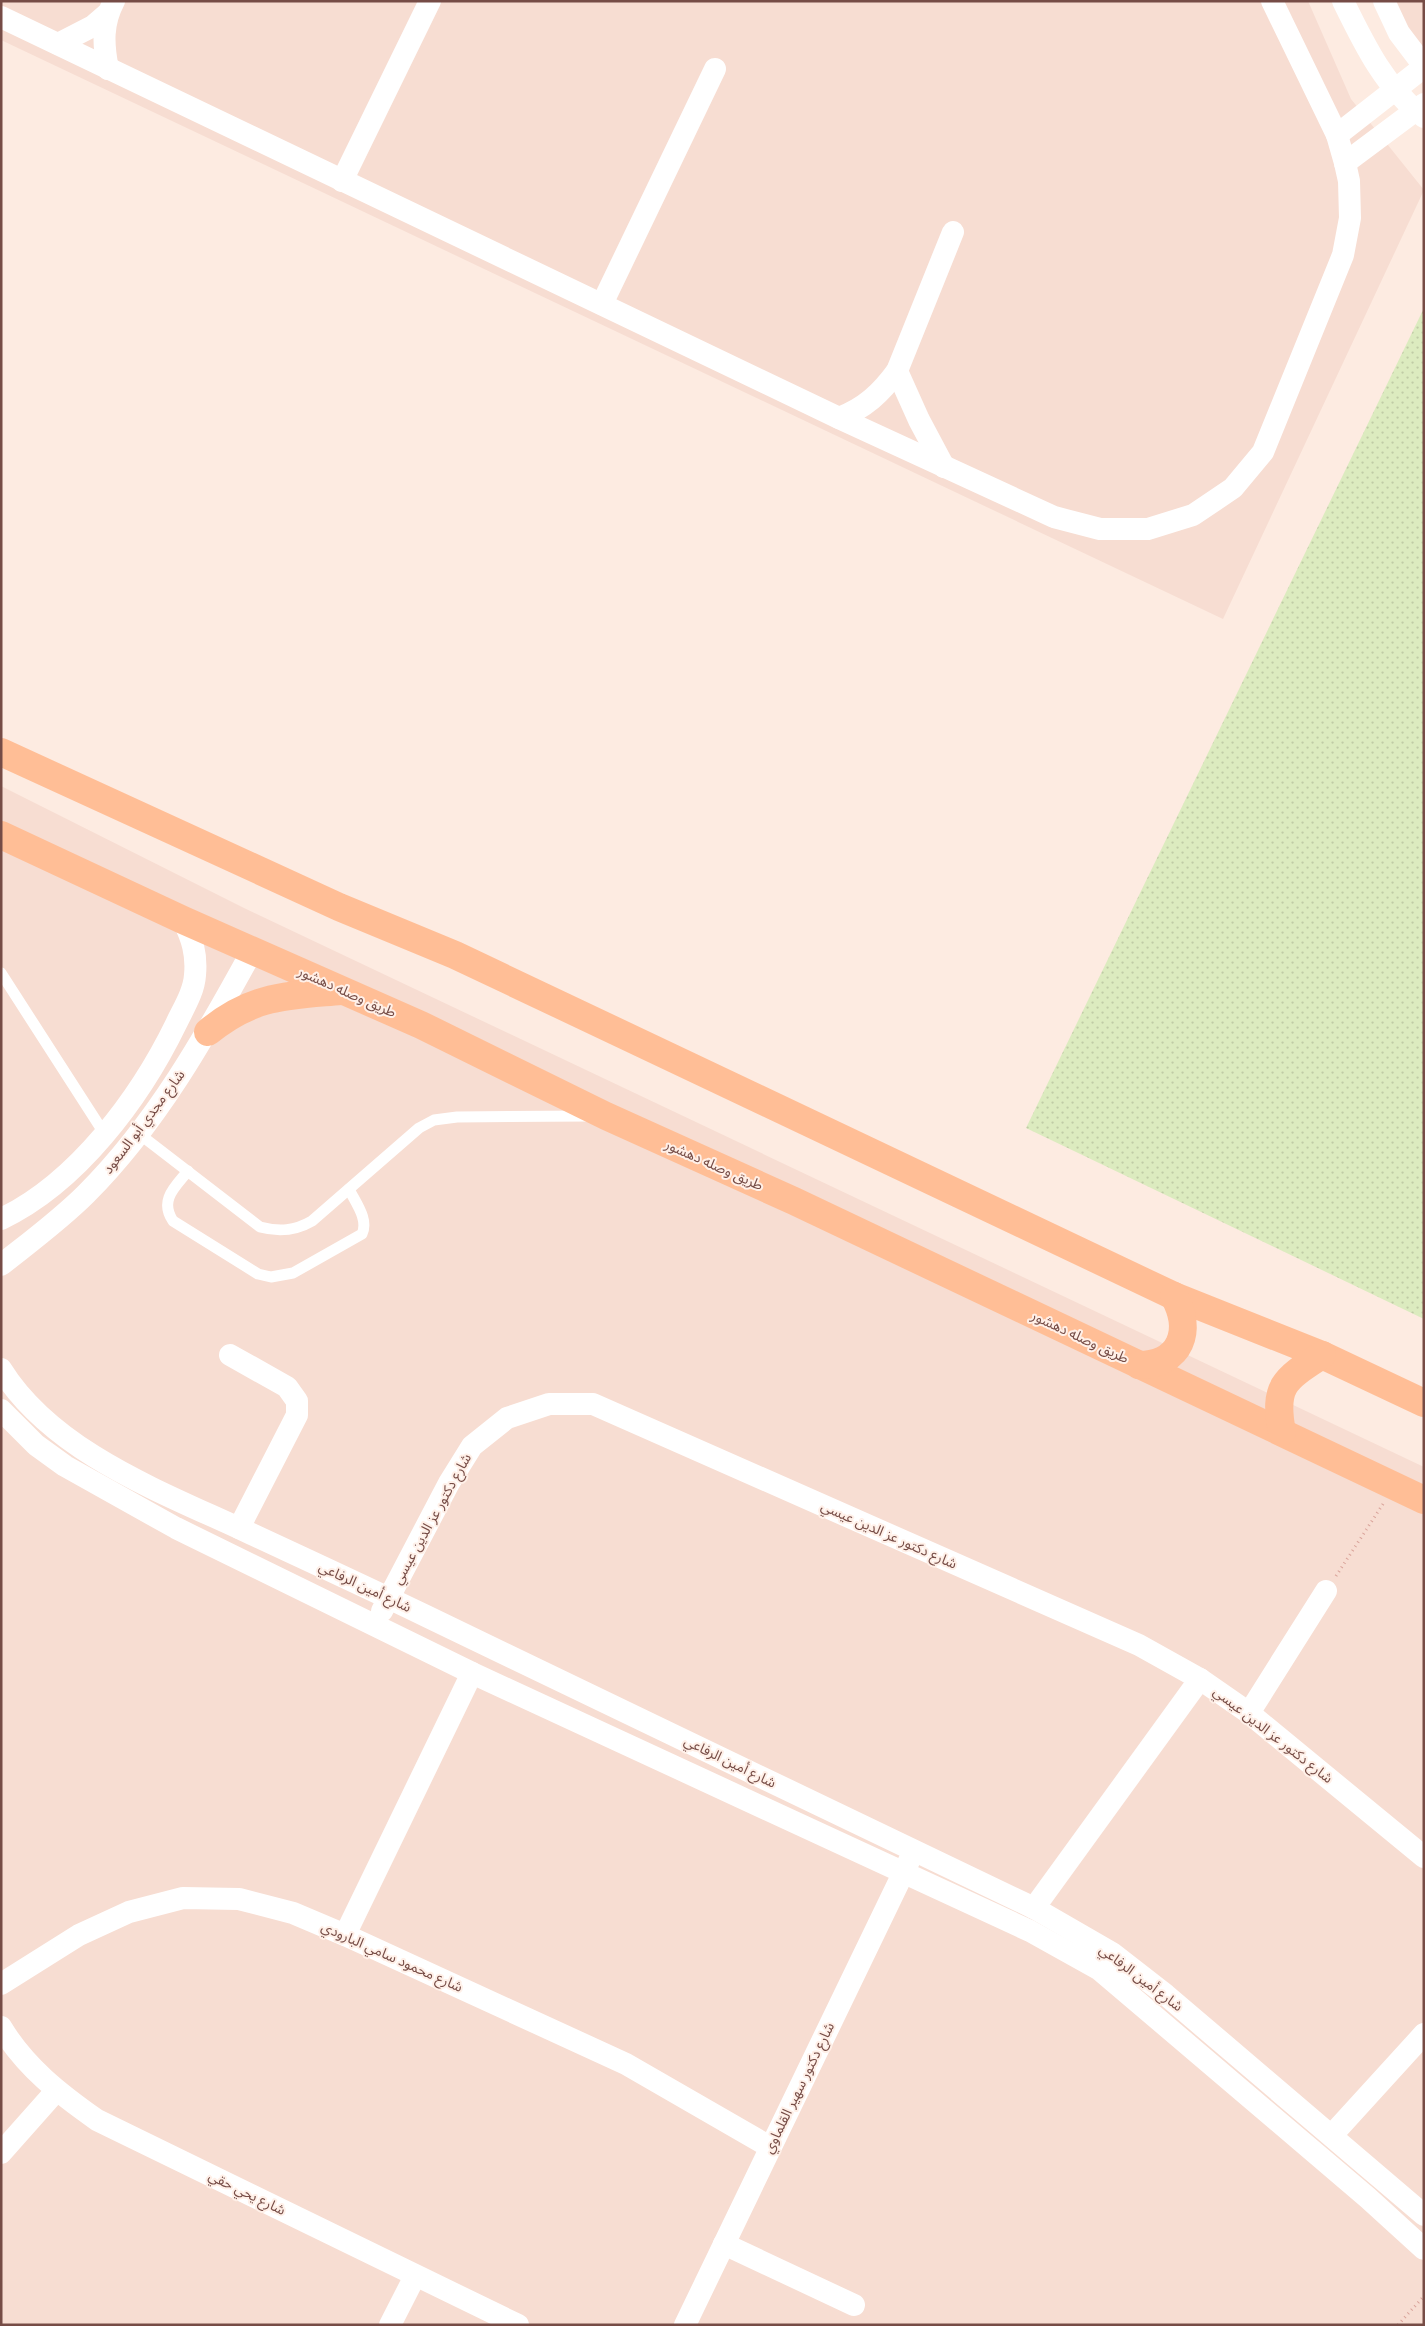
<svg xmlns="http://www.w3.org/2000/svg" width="1425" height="2326" font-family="'Nunito Sans','Noto Sans Arabic',sans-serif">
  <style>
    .residential { fill: #f7ddd2 }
    .grass { fill: url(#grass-dots) }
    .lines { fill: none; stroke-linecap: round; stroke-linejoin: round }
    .path { stroke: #d9a39a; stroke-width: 3; stroke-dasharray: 1 4; stroke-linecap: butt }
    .lane { stroke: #fff; stroke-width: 11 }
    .street { stroke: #fff; stroke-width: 22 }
    .primary { stroke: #ffbe96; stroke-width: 28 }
    .labels { text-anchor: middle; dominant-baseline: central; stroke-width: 4; stroke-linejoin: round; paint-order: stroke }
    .street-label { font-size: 14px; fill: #764c46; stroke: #fff0e8 }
  </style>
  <defs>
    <pattern id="grass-dots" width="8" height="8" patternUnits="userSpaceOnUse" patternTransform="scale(1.25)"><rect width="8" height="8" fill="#dcebbf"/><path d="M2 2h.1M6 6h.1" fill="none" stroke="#c0cba6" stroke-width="1.8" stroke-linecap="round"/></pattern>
  </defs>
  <rect width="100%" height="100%" fill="#fdebe1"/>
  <g class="residential">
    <path d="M1,1H1308L1351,99L1424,190L1223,619L1,40Z"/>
    <path d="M1390,1H1424V50Z"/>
    <path d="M1,786L244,908L1424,1467V2325H1Z"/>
  </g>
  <path class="grass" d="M1424,308V1319L1026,1128Z"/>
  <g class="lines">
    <g class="path">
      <path d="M1336,1576L1383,1504"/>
      <path d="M1398,2325L1424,2296"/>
    </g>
    <g class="lane">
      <path d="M1,973L104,1133"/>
      <path d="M138,1133L260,1227C279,1232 295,1231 312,1221L419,1128L434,1120L457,1117L590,1116"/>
      <path d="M188,1171C175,1187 159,1200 173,1221L258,1274L271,1277L293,1273L362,1234C369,1219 355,1202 349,1189"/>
    </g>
    <g class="street">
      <path d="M1343,1C1364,44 1385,88 1424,117"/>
      <path d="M1384,1L1399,33L1424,66"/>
      <path d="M1,17L839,418L1054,517L1100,529H1148L1193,515L1233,488L1263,452L1343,255L1350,218L1349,181L1345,163L1337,135L1272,1"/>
      <path d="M58,44L93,26L108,13"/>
      <path d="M108,69C103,44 102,24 114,1"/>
      <path d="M1337,135L1424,67"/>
      <path d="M1345,163L1424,104"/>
      <path d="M342,181L430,1"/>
      <path d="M602,304L715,69"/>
      <path d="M897,371L919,420L944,467"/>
      <path d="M839,418C865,408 881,393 897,371L953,232"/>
      <path d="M1,1219C77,1183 140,1098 176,1024C183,1009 194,992 195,975C197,954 192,938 183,920"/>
      <path d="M1,1265C30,1242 60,1220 86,1194C156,1124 205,1037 252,951"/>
      <path d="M230,1355L287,1387L297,1401V1415L239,1528"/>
      <path d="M1,1369C52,1451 159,1491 243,1530C303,1558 364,1586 424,1615C627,1713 831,1811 1034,1908L1112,1953L1166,1995L1424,2215"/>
      <path d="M1,1410L36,1445L65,1466L176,1528L472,1673L1030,1931L1100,1970L1368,2198L1424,2249"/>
      <path d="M382,1611L449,1483L472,1446L507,1418L549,1404H593L1139,1645L1200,1679L1249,1713L1424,1857"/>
      <path d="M1249,1713L1326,1591"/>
      <path d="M1034,1908L1200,1679"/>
      <path d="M345,1935L472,1673"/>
      <path d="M1,1984L79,1935L129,1912L183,1898L239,1899L293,1913L345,1935L626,2064L770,2147"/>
      <path d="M1,2027C25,2067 60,2094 97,2120L518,2325"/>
      <path d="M1332,2135L1424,2034"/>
      <path d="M1,2153L56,2091"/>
      <path d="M724,2244L854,2305"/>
      <path d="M390,2325L415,2276"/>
      <path d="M685,2325L909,1861"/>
    </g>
    <g class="primary">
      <path d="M1,752L339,907L455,955L1174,1296L1322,1355L1424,1403"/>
      <path d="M1,835L183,920L421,1025L606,1116L794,1201L1424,1500"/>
      <path d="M208,1032C253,995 286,996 341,991"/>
      <path d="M1139,1365C1181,1364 1193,1331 1174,1296"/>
      <path d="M1282,1432C1273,1385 1285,1379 1322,1355"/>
    </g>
  </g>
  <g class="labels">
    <g class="street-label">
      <text transform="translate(347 992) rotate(24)">طريق وصله دهشور</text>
      <text transform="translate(144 1122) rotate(-53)">شارع مجدي أبو السعود</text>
      <text transform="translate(714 1165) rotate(24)">طريق وصله دهشور</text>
      <text transform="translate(1080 1337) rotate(25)">طريق وصله دهشور</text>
      <text transform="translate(432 1519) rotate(-61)">شارع دكتور عز الدين عيسي</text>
      <text transform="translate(889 1535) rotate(24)">شارع دكتور عز الدين عيسي</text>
      <text transform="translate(365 1587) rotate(25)">شارع أمين الرفاعي</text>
      <text transform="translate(1273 1735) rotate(38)">شارع دكتور عز الدين عيسي</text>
      <text transform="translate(730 1762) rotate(26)">شارع أمين الرفاعي</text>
      <text transform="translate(392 1957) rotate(24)">شارع محمود سامي البارودي</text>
      <text transform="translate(1141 1978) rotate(37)">شارع أمين الرفاعي</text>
      <text transform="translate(799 2088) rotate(-64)">شارع دكتور سهير القلماوي</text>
      <text transform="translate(247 2193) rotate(26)">شارع يحي حقي</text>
    </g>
  </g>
  <rect width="1425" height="2326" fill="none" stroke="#764c46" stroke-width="5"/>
</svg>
